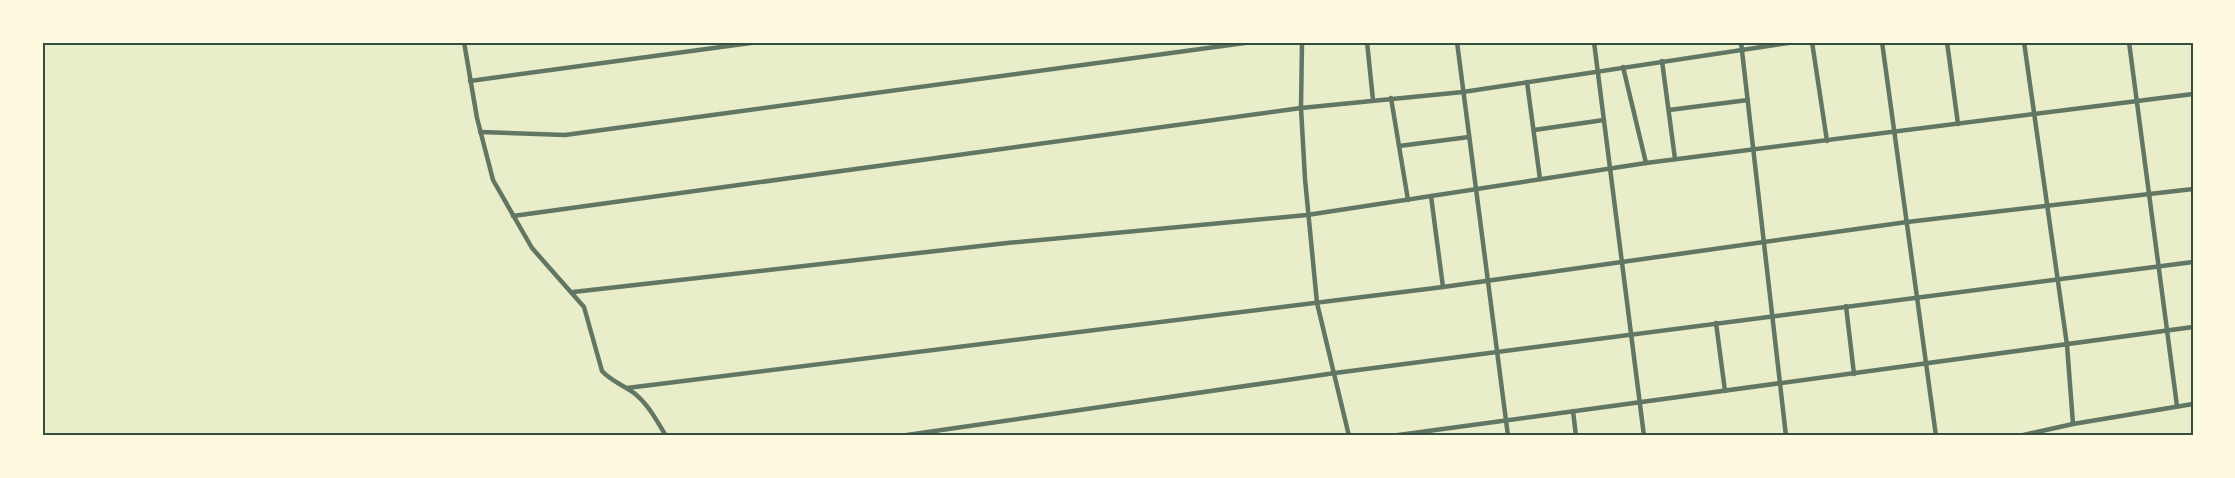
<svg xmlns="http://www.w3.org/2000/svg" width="2235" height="478" font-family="'Golos Text',sans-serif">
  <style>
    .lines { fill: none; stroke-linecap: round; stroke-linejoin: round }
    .minor { stroke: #617663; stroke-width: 4.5 }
    .neatline { fill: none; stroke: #344e41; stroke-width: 2 }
  </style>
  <rect width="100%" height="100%" fill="#e9edc9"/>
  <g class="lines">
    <g class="minor">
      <path d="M464,42L477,118L493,180L532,248L584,307L602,371C611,381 623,385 634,393C648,404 657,421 666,436"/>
      <path d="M1302,42L1301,108L1305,179L1317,303L1349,436"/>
      <path d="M1367,42L1373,100"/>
      <path d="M1457,42L1508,436"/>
      <path d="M1594,42L1644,436"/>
      <path d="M1741,42L1786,436"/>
      <path d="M1812,42L1827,141"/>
      <path d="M1882,42L1936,436"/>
      <path d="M1947,42L1958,124"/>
      <path d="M2024,42L2067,345L2073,424"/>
      <path d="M2129,42L2177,406"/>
      <path d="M1662,61L1675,159"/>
      <path d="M1623,67L1646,163"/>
      <path d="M470,81L758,42"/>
      <path d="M1527,82L1540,179"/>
      <path d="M1391,98L1408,200"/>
      <path d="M1669,110L1748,100"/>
      <path d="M1534,130L1604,120"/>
      <path d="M480,132L565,135L1252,42"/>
      <path d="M1399,146L1469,137"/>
      <path d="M1431,196L1443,287"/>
      <path d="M513,216L1301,108L1463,92L1795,42"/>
      <path d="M573,292L1007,243L1307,215L1646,163L2193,94"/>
      <path d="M1846,306L1854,374"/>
      <path d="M1716,323L1725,391"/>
      <path d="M627,388L1443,287L1907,222L2193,189"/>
      <path d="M1573,411L1576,436"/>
      <path d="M900,436L1335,373L2193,262"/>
      <path d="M1391,436L2193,327"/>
      <path d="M2019,436L2073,424L2193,404"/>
    </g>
  </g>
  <rect width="2235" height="478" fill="none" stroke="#fefae0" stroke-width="87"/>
  <rect x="44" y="44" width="2148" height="390" class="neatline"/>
</svg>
